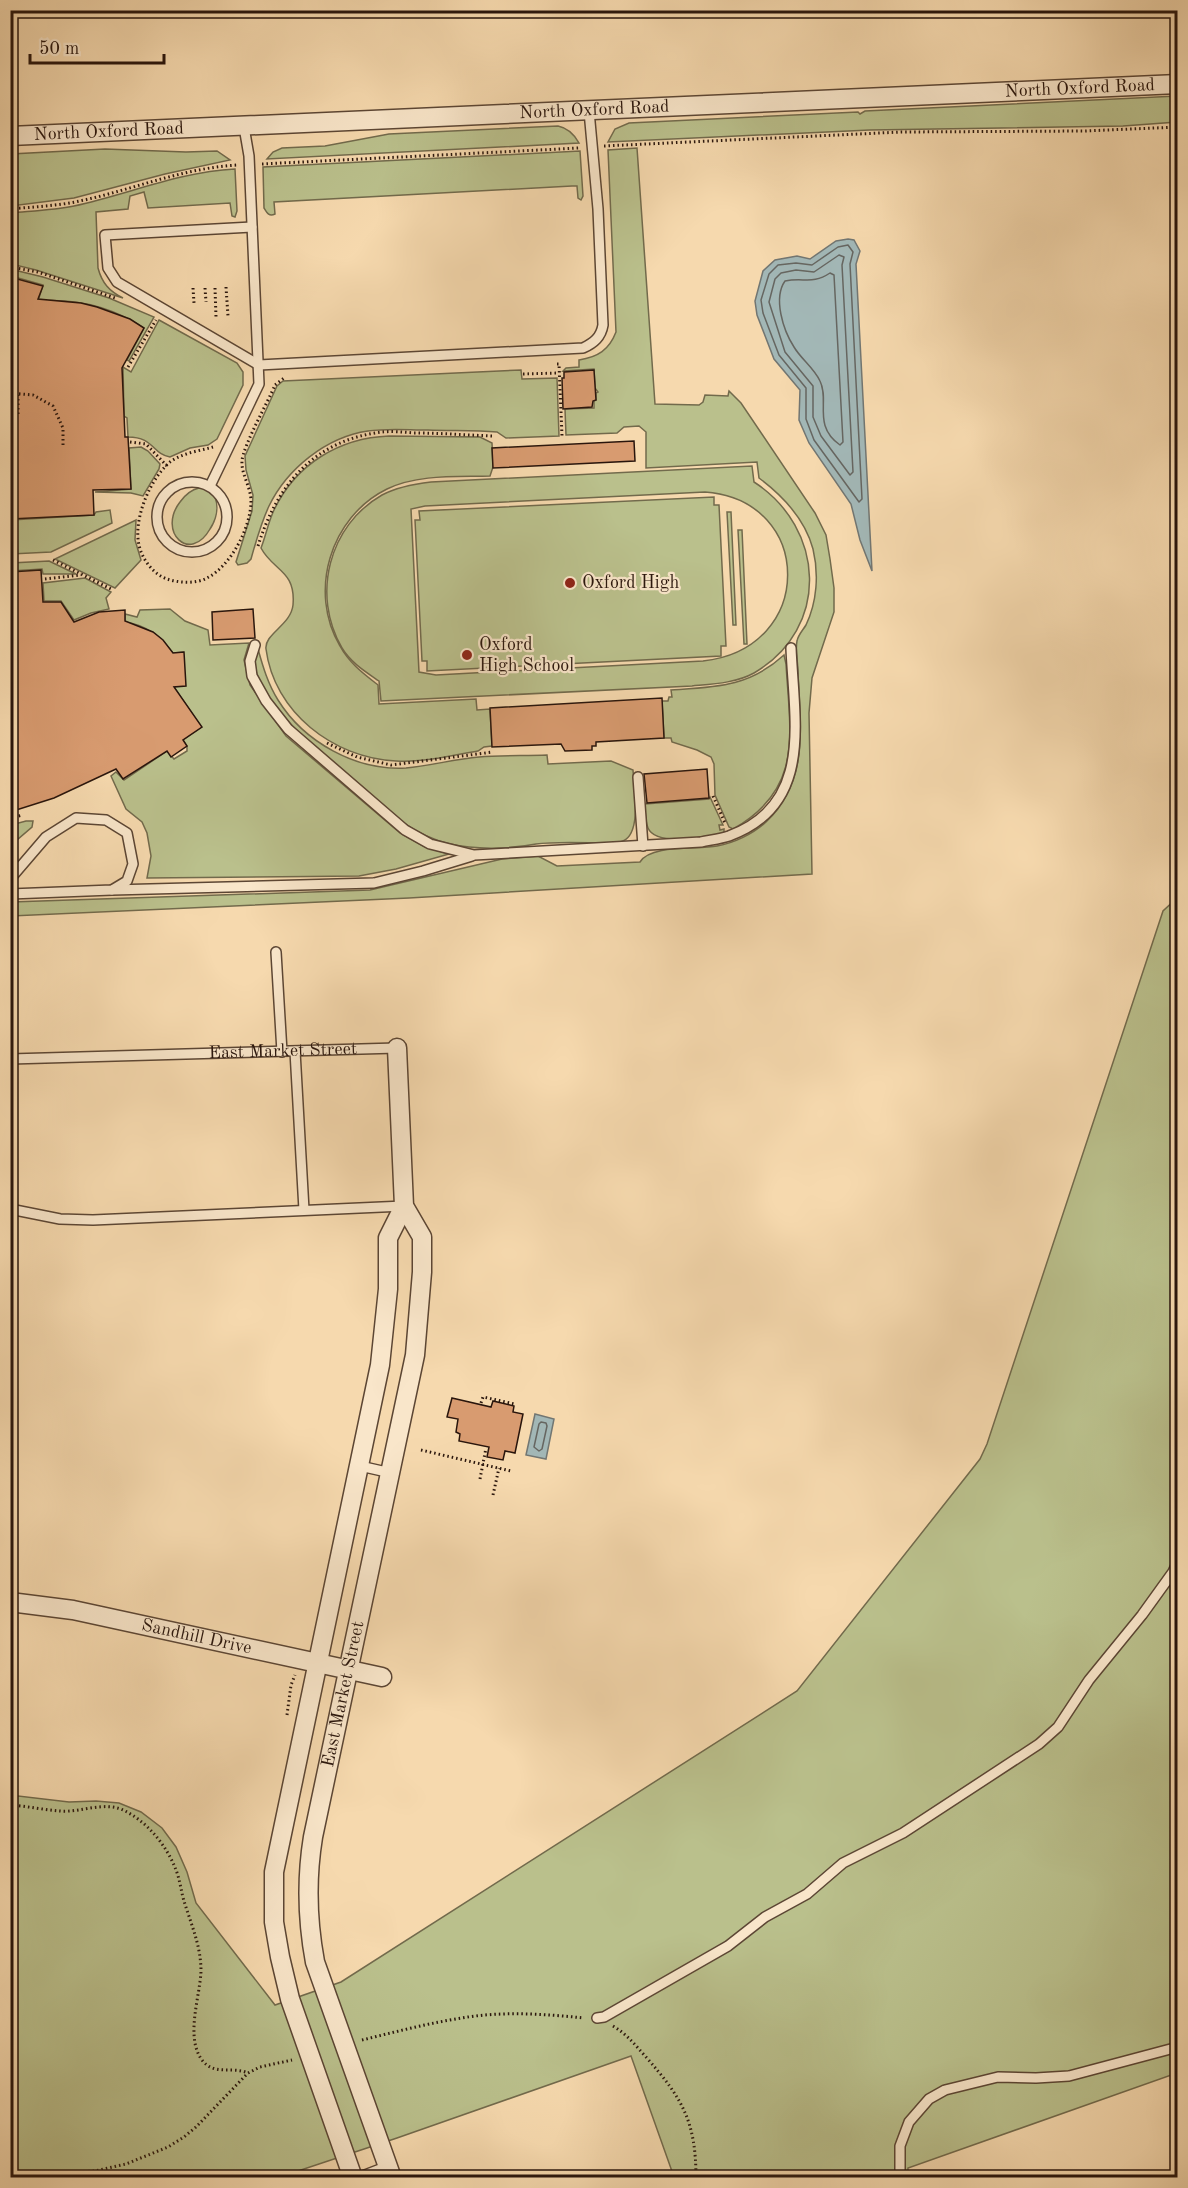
<svg xmlns="http://www.w3.org/2000/svg" width="1188" height="2188" font-family="'Old Standard TT',serif">
  <style>
    .green { fill: #bac08c; stroke: #726a4c; stroke-width: 1.5; fill-rule: evenodd }
    .water { fill: #a2b7b6; stroke: #727672; stroke-width: 1.5 }
    .lines { fill: none; stroke-linecap: round; stroke-linejoin: round }
    .shore { stroke: #666661; stroke-width: 1.5 }
    .building { fill: #d89b70; stroke: #29150c; stroke-width: 1.5 }
    .service-casing { stroke: #5c4634; stroke-width: 12 }
    .minor-casing { stroke: #5c4634; stroke-width: 21 }
    .path { stroke: #29150c; stroke-width: 3; stroke-dasharray: 1.5 3; stroke-linecap: butt }
    .service { stroke: #f9e6ca; stroke-width: 9 }
    .minor { stroke: #f9e6ca; stroke-width: 18 }
    .poi-dot { fill: #8f2418; stroke: #f9e6ca; stroke-width: 2 }
    .labels { text-anchor: middle; dominant-baseline: central; stroke-width: 4.5; stroke-linejoin: round; paint-order: stroke }
    .street-label { font-size: 18px; fill: #29150c; stroke: #f9e6ca }
    .poi-label { font-size: 18px; fill: #29150c; stroke: #f9e6ca; text-anchor: start }
  </style>
  <rect width="100%" height="100%" fill="#f6d9ae"/>
  <filter id="stains"><feTurbulence type="fractalNoise" baseFrequency=".00333" numOctaves="4"/><feColorMatrix values="0 0 0 0 .2 0 0 0 0 .09 0 0 0 0 .02 0 0 0 .5 -.17"/></filter>
  <radialGradient id="worn" r=".72"><stop offset=".6" stop-color="#630" stop-opacity="0"/><stop offset="1" stop-color="#630" stop-opacity=".3"/></radialGradient>
  <g class="green">
    <path d="M1177,96V122L1123,126L870,130L608,142L615,129L629,123L858,112L860,114L865,111Z"/>
    <path d="M558,126C568,128 574,134 579,143L267,159L273,152L282,148L325,146L389,134Z"/>
    <path d="M637,148L655,404L699,405L703,402L705,395L728,396L729,391L741,403L815,513L826,535L830,559L834,588V612L812,678L809,713L812,874L409,898L11,916V902L370,890L502,859L538,856L557,866L640,862C651,844 697,850 717,846C734,843 753,834 766,822C810,781 800,726 798,672C798,662 795,650 797,641C798,635 803,630 806,625C817,602 819,574 813,549C805,519 783,496 759,478L757,462L646,468V432L639,426L624,427L617,433L566,435L565,409L594,408V401L596,400V393L598,392L595,388L594,369L563,371L566,368L579,367V360C598,357 609,350 616,332L608,150Z"/>
    <path d="M105,149L186,152L217,151L230,160L165,174L74,198L11,206V154Z"/>
    <path d="M580,151L583,196L581,200L578,198L577,186H572L274,202L275,214C269,217 267,213 264,208L263,167Z"/>
    <path d="M235,169L237,211L235,217L232,216L230,203L148,208L144,192L130,196L128,209L96,212L98,268C102,283 109,291 123,298L36,270L11,264V213C32,211 54,210 74,206C129,194 179,172 235,169Z"/>
    <path d="M10,269L43,277L109,298L154,317L129,361L127,360L144,328C112,307 76,298 38,301L43,285L11,276Z"/>
    <path d="M159,320L237,363L243,372V385L217,439L208,445L190,448L170,457C152,454 154,437 128,437L127,418L124,416L123,367L131,372Z"/>
    <path d="M521,370L522,379L557,378L559,436L506,438L497,432C474,430 451,431 428,430C408,430 387,428 368,431C326,437 287,469 269,506C261,523 256,541 251,559L247,563L238,565L236,562L252,511L253,495L246,470L245,456L277,386L283,381Z"/>
    <path d="M389,436L480,437L492,443L493,467L490,476C457,477 418,474 387,489C330,517 308,592 340,646C349,663 364,674 378,685L379,704L476,699L477,710L490,709L492,746L484,747L478,751C452,755 423,763 396,761C333,758 274,712 266,649C264,634 291,625 293,605C296,570 273,571 261,548C266,535 268,523 274,510C296,464 339,438 389,436Z"/>
    <path d="M141,447L148,451L160,464L159,469L143,496L131,493L95,492L131,489L129,448Z"/>
    <path d="M752,466L754,482C825,528 831,628 754,673C736,683 713,684 692,686L381,701L379,681C366,672 351,663 342,648C311,595 329,525 382,495C397,487 414,484 431,482ZM705,492C815,500 816,649 703,661L436,675L419,672L411,509L425,506Z"/>
    <path d="M199,488L208,489L215,497C219,508 216,520 210,529C190,564 157,532 180,502C185,495 190,490 199,488Z"/>
    <path d="M714,497V505H719L726,646H721V656L427,671V661H422L415,520H420L419,511Z"/>
    <path d="M110,510L112,523L51,552L11,554V520L94,515L96,512Z"/>
    <path d="M727,512H731L736,625H733Z"/>
    <path d="M136,520L135,540L141,560L115,588L55,559Z"/>
    <path d="M738,530H742L747,644H744Z"/>
    <path d="M49,561L76,574H43L42,569L11,571V563Z"/>
    <path d="M85,578L111,592L106,598L109,609L91,613L74,620L61,601H44L43,583Z"/>
    <path d="M170,609L185,621L208,630L210,645L249,643L244,660L250,685L286,736L400,833L425,847L449,854L396,869L359,876L147,878L151,856L147,833L142,822L126,809L111,776L116,772L124,780L167,751L174,759L187,751V746L183,740L201,727L174,687L183,652L173,653C160,636 146,625 125,622V614L137,617L140,610Z"/>
    <path d="M258,649C263,667 268,684 278,700C304,742 356,771 406,768C430,766 454,759 479,757C501,755 525,756 547,755L548,764L611,761L633,770C634,787 642,833 623,841C619,843 613,842 609,843C587,843 556,841 536,844C510,849 476,850 450,844C434,840 417,832 404,823C388,812 374,797 359,784C331,761 237,691 258,649Z"/>
    <path d="M784,655L786,664C790,734 804,789 733,829L729,827L715,795L714,764L711,757L697,750L672,742L671,738H664L662,701H668L669,697H672L671,690C716,687 749,687 784,655Z"/>
    <path d="M710,797L723,825H719L720,830L724,829V833C707,837 656,847 648,828C645,821 645,811 645,804L709,799Z"/>
    <path d="M26,821H33L32,827L11,845V825Z"/>
    <path d="M1177,898V2073L908,2168V2177H674L631,2056L397,2138L280,2177H11L10,1795L69,1802L96,1801L119,1803L141,1812L162,1828L176,1847L187,1872L196,1903L275,2005L341,1982L797,1691L980,1459L987,1444L1163,911Z"/>
  </g>
  <g class="water">
    <path d="M848,239L854,240L860,251L856,264L872,571L860,540L851,504L809,443L799,420L800,390L774,359L757,315L755,301L763,271L775,260L797,256L810,259L836,241Z"/>
    <path d="M535,1414L554,1419L546,1459L526,1455Z"/>
  </g>
  <g class="lines">
    <g class="shore">
      <path d="M848,245L853,252L850,264L862,499L859,502L814,440L806,419V388L779,355L763,313L761,300L769,274L778,265L796,263L812,265L838,247Z"/>
      <path d="M839,255L844,257L842,265L853,472L850,475L821,436L813,417V386L785,352L769,302L775,279L781,273L796,270L814,272Z"/>
      <path d="M830,273L834,275L843,442L840,445C812,425 830,401 820,381C814,368 801,359 794,347C783,330 773,298 785,281C804,277 812,285 830,273Z"/>
      <path d="M541,1422L546,1423L547,1426L542,1449L539,1451L534,1447L539,1424Z"/>
    </g>
  </g>
  <g class="building">
    <path d="M10,277L43,286L38,299L81,303L97,307L130,319L144,328L122,368L125,437H128L131,489L93,490L94,515L10,519Z"/>
    <path d="M594,370L596,400L593,401L592,407L563,409L562,378H564V372Z"/>
    <path d="M634,441L635,461L493,468L492,448Z"/>
    <path d="M41,570L43,602H61L74,622L99,612L125,610V621L153,632L163,640L173,653L184,652L186,686L174,687L202,727L183,740L187,746L171,757L167,751L123,779L116,769L54,798L10,812V572Z"/>
    <path d="M253,609L255,638L213,640L212,612Z"/>
    <path d="M662,698L664,738L596,742V746H592V750L565,751L561,744L492,747L490,708Z"/>
    <path d="M707,769L709,798L647,803L644,774Z"/>
    <path d="M452,1398L491,1407L493,1401L514,1406L513,1412L523,1414L515,1453L505,1451L503,1460L487,1457L489,1447L459,1441L460,1434L456,1432L458,1419L447,1417Z"/>
  </g>
  <g class="lines">
    <g class="service-casing">
      <g id="service">
        <path d="M252,227L105,235L108,268L117,282L259,365L583,348C594,343 601,337 603,325L598,209L589,111"/>
        <circle cx="192" cy="517" r="35"/>
        <path d="M210,486L259,384L249,156L244,127"/>
        <path d="M255,645L250,661L252,676L266,701L288,729L405,830L430,844L474,855L701,842C710,840 720,839 729,836C814,805 794,721 791,648"/>
        <path d="M638,777L643,846"/>
        <path d="M10,879L46,837L76,818L106,820L127,833L133,864L127,881L112,890L10,894"/>
        <path d="M112,890L374,883L423,871L472,856"/>
        <path d="M276,952L282,1052"/>
        <path d="M295,1051L304,1210"/>
        <path id="s1" d="M10,1059L397,1048"/>
        <path d="M10,1209L60,1219L93,1220L404,1206"/>
        <path d="M360,1466L391,1473"/>
        <path d="M597,2018L604,2017L728,1946L765,1917L807,1894L843,1863L903,1833L1039,1744L1058,1727L1089,1680L1142,1615L1173,1572L1178,1561"/>
        <path d="M357,2178L388,2166"/>
        <path d="M900,2178V2146L909,2122L929,2099L945,2090L998,2077L1036,2078L1069,2076L1178,2047"/>
      </g>
    </g>
    <g class="minor-casing">
      <g id="minor">
        <path id="s2" d="M10,136L1178,84"/>
        <path id="s3" d="M10,1602L73,1610L382,1677"/>
        <path d="M353,2178L290,1999L280,1957L274,1922V1872L380,1365L388,1289V1238L404,1206"/>
        <path id="s4" d="M392,2178L315,1962C307,1919 306,1880 313,1837L415,1355L422,1272V1237L404,1206L397,1048"/>
      </g>
    </g>
    <g class="path">
      <path d="M604,146L901,132L1084,131L1178,127"/>
      <path d="M262,164L579,148"/>
      <path d="M10,209C32,207 54,206 75,202C130,191 181,168 238,165"/>
      <path d="M10,267L38,272L115,298"/>
      <path d="M226,287L228,316"/>
      <path d="M193,288L194,303"/>
      <path d="M205,288L206,302"/>
      <path d="M215,288L216,317"/>
      <path d="M557,364H559L562,436"/>
      <path d="M128,367L156,320"/>
      <path d="M523,374L559,373"/>
      <path d="M10,393L33,395L53,406L63,428V448"/>
      <path d="M18,414V395"/>
      <path d="M130,442L146,444L167,466"/>
      <path d="M213,447C199,451 182,453 170,462C150,479 133,519 139,545C142,559 153,574 167,579C179,583 196,584 207,578C231,566 251,527 251,501C251,487 241,474 242,461C243,446 268,402 275,385L284,378"/>
      <path d="M258,546C277,485 314,440 382,432C392,431 403,432 414,433C440,433 466,435 492,436"/>
      <path d="M53,560L113,590"/>
      <path d="M45,579L81,575"/>
      <path d="M327,743L357,757L391,765L493,752"/>
      <path d="M713,796L725,823"/>
      <path d="M10,818L23,815"/>
      <path d="M481,1403L483,1397L515,1404"/>
      <path d="M421,1450L511,1471"/>
      <path d="M480,1479L486,1448"/>
      <path d="M493,1495L499,1468"/>
      <path d="M287,1715L291,1685L295,1675"/>
      <path d="M10,1805C27,1806 44,1810 60,1811C79,1813 104,1801 123,1810C147,1821 167,1846 176,1870C180,1880 181,1891 184,1901C191,1924 201,1946 201,1971C200,1997 185,2037 202,2060C214,2076 232,2066 248,2073"/>
      <path d="M613,2026C627,2034 636,2046 646,2057C682,2098 696,2121 696,2178"/>
      <path d="M362,2040C395,2032 429,2023 462,2018C501,2011 545,2014 584,2018"/>
      <path d="M12,2178L27,2175L95,2171L126,2164L168,2147L184,2137L196,2127L248,2073L260,2067L292,2060"/>
    </g>
    <use href="#service" class="service"/>
    <use href="#minor" class="minor"/>
  </g>
  <g class="poi-dot">
    <circle cx="570" cy="583" r="6"/>
    <circle cx="467" cy="655" r="6"/>
  </g>
  <g class="labels">
    <g class="street-label">
      <text stroke="none"><textPath href="#s2" startOffset="1071">North Oxford Road</textPath></text>
      <text stroke="none"><textPath href="#s2" startOffset="585">North Oxford Road</textPath></text>
      <text stroke="none"><textPath href="#s2" startOffset="99">North Oxford Road</textPath></text>
      <text stroke="none"><textPath href="#s1" startOffset="273">East Market Street</textPath></text>
      <text stroke="none"><textPath href="#s3" startOffset="190">Sandhill Drive</textPath></text>
      <text stroke="none"><textPath href="#s4" startOffset="501">East Market Street</textPath></text>
    </g>
    <g class="poi-label">
      <text x="582" y="583">Oxford High</text>
      <text x="479" y="645">Oxford<tspan x="479" dy="21">High School</tspan></text>
    </g>
  </g>
  <rect width="1188" height="2188" fill="none" stroke="#f6d9ae" stroke-width="36"/>
  <rect x="12" y="12" width="1164" height="2164" fill="none" stroke="#29150c" stroke-width="3"/>
  <rect x="18" y="18" width="1152" height="2152" fill="none" stroke="#29150c" stroke-width="1.5"/>
  <path d="M30 54v9h134v-9" fill="none" stroke="#29150c" stroke-width="3"/>
  <text x="39" y="54" font-size="18" fill="#29150c" stroke="#f9e6ca" stroke-width="4.5" paint-order="stroke">50 m</text>
  <rect width="100%" height="100%" filter="url(#stains)"/>
  <rect width="100%" height="100%" fill="url(#worn)"/>
</svg>
